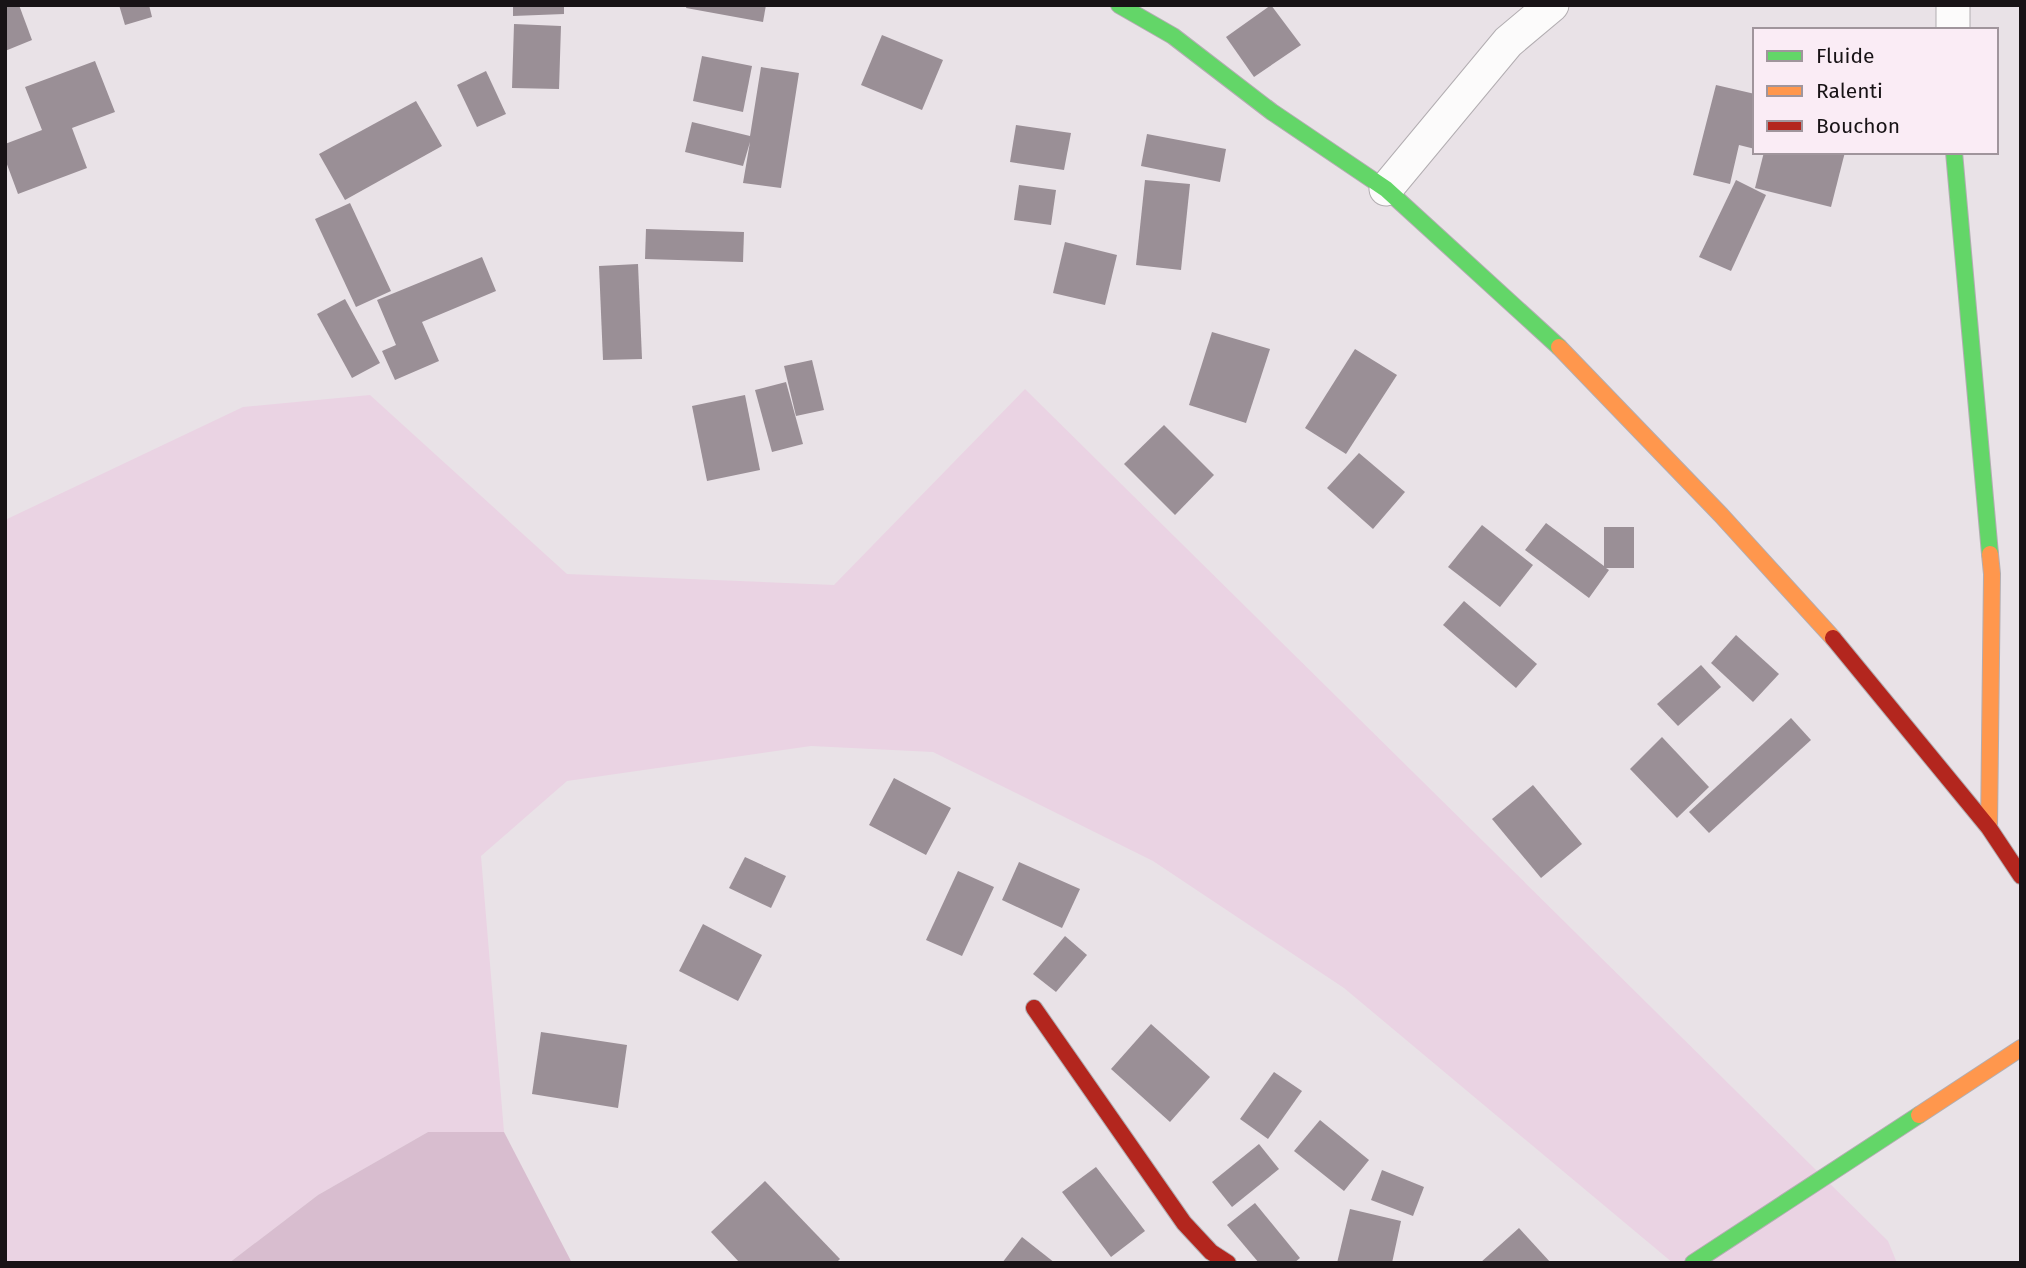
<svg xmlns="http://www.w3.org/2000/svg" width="2026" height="1268" font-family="'Fira Sans',sans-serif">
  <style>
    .green { fill: #ead3e3 }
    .forest { fill: #d8bdcf }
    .building { fill: #9a8f96 }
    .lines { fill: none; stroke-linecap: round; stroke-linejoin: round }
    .street-casing { stroke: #b2adb1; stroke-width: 35 }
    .fast-casing { stroke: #b2adb1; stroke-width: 18 }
    .slow-casing { stroke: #b2adb1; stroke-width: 18 }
    .jam-casing { stroke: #b2adb1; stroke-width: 18 }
    .street { stroke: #fcfbfb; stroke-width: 33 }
    .fast { stroke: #63d668; stroke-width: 16 }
    .slow { stroke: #ff974d; stroke-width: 16 }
    .jam { stroke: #b3261e; stroke-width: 16 }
  </style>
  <rect width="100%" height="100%" fill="#e9e2e7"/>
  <path class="green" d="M1025,389L1888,1241L1897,1263H1673L1344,988L1153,861L933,752L811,746L567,781L481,856L504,1132H428L318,1195L229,1263H5V520L243,407L370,395L567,574L834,585Z"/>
  <path class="forest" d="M428,1132H504L572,1263H229L318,1195Z"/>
  <g class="building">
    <path d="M5,5H19L32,40L5,51Z"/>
    <path d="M119,5H149L152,17L125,25Z"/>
    <path d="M513,5H564V14L513,16Z"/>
    <path d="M687,5H766L763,22L686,8Z"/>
    <path d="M1271,5L1301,45L1254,77L1226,37Z"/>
    <path d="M514,24L561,26L559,89L512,88Z"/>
    <path d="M882,35L943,60L922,110L861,85Z"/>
    <path d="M702,56L752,66L743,112L693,101Z"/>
    <path d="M95,61L115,112L72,128L87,168L18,194L5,159V144L42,130L25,87Z"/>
    <path d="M761,67L799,73L781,188L743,183L750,142L743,166L685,152L692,122L750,136Z"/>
    <path d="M486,71L506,114L477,127L457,85Z"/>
    <path d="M1716,85L1755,94V149L1739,145L1730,184L1693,175Z"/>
    <path d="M416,101L442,146L345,200L319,154Z"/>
    <path d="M1016,125L1071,133L1064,170L1010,162Z"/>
    <path d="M1147,134L1226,149L1220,182L1141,166Z"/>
    <path d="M1764,152H1845L1831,207L1755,188Z"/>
    <path d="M1145,180L1190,184L1181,270L1136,265Z"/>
    <path d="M1736,180L1766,195L1731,271L1699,257Z"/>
    <path d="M1019,185L1056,190L1051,225L1014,220Z"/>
    <path d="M350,203L391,291L356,307L315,219Z"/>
    <path d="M646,229L744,232L743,262L645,259Z"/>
    <path d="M1065,242L1117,255L1105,305L1053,293Z"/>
    <path d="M482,257L496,291L422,322L439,361L395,380L382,351L396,345L377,300Z"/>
    <path d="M638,264L642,359L603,360L599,266Z"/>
    <path d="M345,299L380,363L352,378L317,314Z"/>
    <path d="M1212,332L1270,349L1246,423L1189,405Z"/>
    <path d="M1355,349L1397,375L1346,454L1305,428Z"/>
    <path d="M812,360L824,410L796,416L784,366Z"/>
    <path d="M786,382L803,444L772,452L755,390Z"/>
    <path d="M745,395L760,470L707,481L692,406Z"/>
    <path d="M1164,425L1214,475L1175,515L1124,464Z"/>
    <path d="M1359,453L1405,492L1373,529L1327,488Z"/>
    <path d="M1546,523L1604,566V527H1634V568H1606L1609,570L1589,598L1525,550Z"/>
    <path d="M1482,525L1533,565L1500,607L1448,567Z"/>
    <path d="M1464,601L1537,664L1516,688L1443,625Z"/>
    <path d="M1736,635L1779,674L1753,702L1711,663Z"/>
    <path d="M1701,665L1721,687L1678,726L1657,704Z"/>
    <path d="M1791,718L1811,740L1709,833L1689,812Z"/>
    <path d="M1662,737L1709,787L1677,818L1630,769Z"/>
    <path d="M894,778L951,808L926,855L869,825Z"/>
    <path d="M1533,785L1582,844L1541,878L1492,819Z"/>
    <path d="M745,857L786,876L771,908L729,888Z"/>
    <path d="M1019,862L1080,889L1062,928L1002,900Z"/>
    <path d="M958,871L994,887L962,956L926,940Z"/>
    <path d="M703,924L762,955L738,1001L679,971Z"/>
    <path d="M1065,936L1087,955L1056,992L1033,974Z"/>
    <path d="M1151,1024L1210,1077L1170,1122L1111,1069Z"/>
    <path d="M541,1032L627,1045L618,1108L532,1094Z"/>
    <path d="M1274,1072L1302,1091L1268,1139L1240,1119Z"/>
    <path d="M1320,1120L1369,1160L1344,1191L1294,1151Z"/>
    <path d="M1259,1144L1279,1169L1232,1207L1212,1182Z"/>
    <path d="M1096,1167L1145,1231L1111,1257L1062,1192Z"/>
    <path d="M1382,1170L1424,1187L1413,1216L1371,1200Z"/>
    <path d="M765,1181L840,1259L836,1263H740L711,1232Z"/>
    <path d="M1255,1203L1300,1258L1294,1263H1259L1227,1225Z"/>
    <path d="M1350,1209L1401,1221L1392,1263H1337Z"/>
    <path d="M1519,1228L1551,1263H1480Z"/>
    <path d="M1022,1237L1055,1263H1002Z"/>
  </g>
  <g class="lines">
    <g class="street-casing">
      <g id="street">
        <path d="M1953,30V5"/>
        <path d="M1386,189L1508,42L1552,5"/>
      </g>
    </g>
    <g class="fast-casing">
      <g id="fast">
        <path d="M1119,5L1173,36L1272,112L1386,189L1559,347"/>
        <path d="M1954,152L1990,554"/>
        <path d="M1693,1263L1919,1115"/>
      </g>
    </g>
    <g class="slow-casing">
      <g id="slow">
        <path d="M1559,347L1721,515L1833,638"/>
        <path d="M1989,828L1992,574L1990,554"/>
        <path d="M1919,1115L2021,1048"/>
      </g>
    </g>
    <g class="jam-casing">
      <g id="jam">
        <path d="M1833,638L1989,828L2021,876"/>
        <path d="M1034,1008L1184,1223L1211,1252L1228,1263"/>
      </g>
    </g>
    <use href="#street" class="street"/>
    <use href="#fast" class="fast"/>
    <use href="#slow" class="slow"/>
    <use href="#jam" class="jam"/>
  </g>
  <rect width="2026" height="1268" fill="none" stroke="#181316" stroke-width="14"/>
  <rect x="1753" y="28" width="245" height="126" fill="#faecf5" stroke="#a0959c" stroke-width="2"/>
  <rect x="1767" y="51" width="35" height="10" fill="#63d668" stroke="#a0959c" stroke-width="2"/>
  <text x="1816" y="63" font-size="21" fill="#181316">Fluide</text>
  <rect x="1767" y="86" width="35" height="10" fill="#ff974d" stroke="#a0959c" stroke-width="2"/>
  <text x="1816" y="98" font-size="21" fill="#181316">Ralenti</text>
  <rect x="1767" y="121" width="35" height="10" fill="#b3261e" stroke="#a0959c" stroke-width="2"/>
  <text x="1816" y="133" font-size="21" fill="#181316">Bouchon</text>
</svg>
